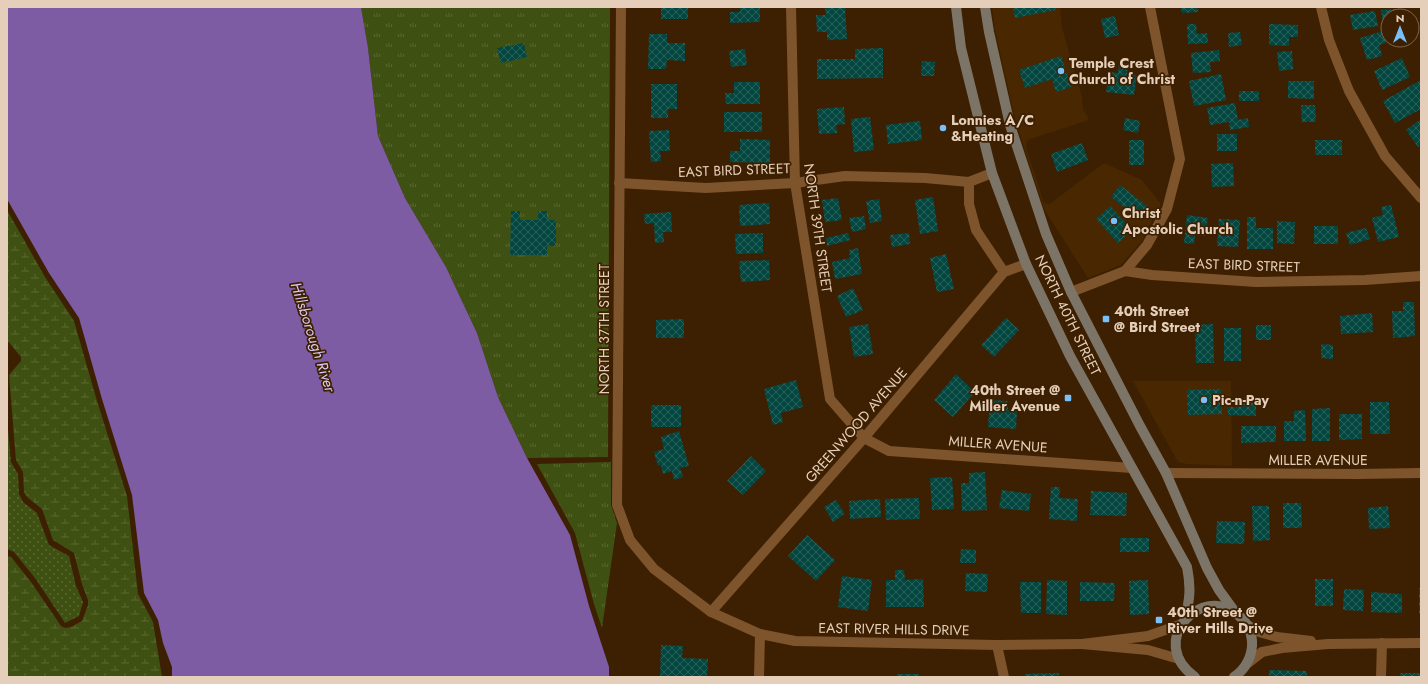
<svg xmlns="http://www.w3.org/2000/svg" width="1428" height="684" font-family="Jost,sans-serif">
  <style>
    .built { fill: #492801 }
    .grass { fill: url(#grass-dots) }
    .wetland { fill: url(#wetland-marsh) }
    .park { fill: url(#park-tufts) }
    .water { fill: #7d5ca4 }
    .building { fill: url(#building-cross-hatch) }
    .lines { fill: none; stroke-linecap: round; stroke-linejoin: round }
    .minor { stroke: #7d542c; stroke-width: 10 }
    .tertiary { stroke: #7d542c; stroke-width: 10 }
    .secondary { stroke: #7d7468; stroke-width: 10 }
    .poi-dot { fill: #79bff8; stroke: #3d2001; stroke-width: 1.5 }
    .labels { text-anchor: middle; dominant-baseline: central; stroke-width: 3.5; stroke-linejoin: round; paint-order: stroke }
    .poi-label { font-size: 14px; font-weight: bold; fill: #e6cfba; stroke: #3d2001; text-anchor: start }
    .street-label { font-size: 14px; fill: #e6cfba; stroke: #3d2001 }
    .water-label { font-size: 15px; font-style: italic; fill: #d9c8f0; stroke: #3d2001 }
  </style>
  <defs>
    <pattern id="grass-dots" width="8" height="8" patternUnits="userSpaceOnUse"><rect width="8" height="8" fill="#3f5112"/><path d="M2 2h.1M6 6h.1" fill="none" stroke="#5b6932" stroke-width="1.8" stroke-linecap="round"/></pattern>
    <pattern id="wetland-marsh" width="20" height="14" patternUnits="userSpaceOnUse"><rect width="20" height="14" fill="#3f5112"/><path d="M1 5h8M5 5V1M11 12h8M15 12V8" fill="none" stroke="#5b6932"/></pattern>
    <pattern id="park-tufts" width="24" height="20" patternUnits="userSpaceOnUse"><rect width="24" height="20" fill="#3f5112"/><path d="M3 7l-1-3M5 7V3M7 7l1-3M15 17l-1-3M17 17v-4M19 17l1-3" fill="none" stroke="#5b6932"/></pattern>
    <pattern id="building-cross-hatch" width="8" height="8" patternUnits="userSpaceOnUse"><rect width="8" height="8" fill="#044741"/><path d="M0 0l8 8M0 8l8-8" fill="none" stroke="#29605a"/></pattern>
  </defs>
  <rect width="100%" height="100%" fill="#3d2001"/>
  <g class="built">
    <path d="M992,7H1060L1062,28L1082,97L1083,110L1087,115L1089,120L1030,139L1027,141L1026,147L1044,203L1048,204L1051,203L1104,163L1142,180L1161,204L1142,241L1121,265L1088,278L1044,209L1016,123L995,30Z"/>
    <path d="M1133,381H1231L1232,466L1187,464L1178,462Z"/>
  </g>
  <path class="grass" d="M7,418L11,462L18,474L19,494L23,502L37,513L49,545L69,556L76,586L83,602L79,616L65,623L35,578L14,552L7,549Z"/>
  <path class="wetland" d="M7,210L45,277L74,321L97,401L127,496L138,594L153,622L162,677H7V556L11,557L31,582L61,626C68,631 76,624 82,621L88,605V600L82,584L74,553L53,540L42,509L27,497L24,492L23,472L16,460L9,375L21,361V357L7,340Z"/>
  <g class="park">
    <path d="M361,7H610L608,457L527,458L498,397L477,333L446,267L405,198L378,136L368,48Z"/>
    <path d="M611,462V505L617,523L602,628L594,604L575,533L537,464Z"/>
  </g>
  <path class="water" d="M7,7H361L368,48L378,136L405,198L446,267L477,333L498,397L527,458L570,535L589,606L609,667V677H172V667L163,643L158,620L144,593L132,495L102,399L79,318L49,273L7,199Z"/>
  <g class="building">
    <rect x="661" y="7" width="27" height="12"/>
    <path d="M740,7H760V22L730,23V12H740Z"/>
    <path d="M825,7H845L847,39L827,40V32H817L816,15H826Z"/>
    <path d="M1013,7H1055L1056,10L1015,18Z"/>
    <path d="M1181,7H1198V12L1182,13Z"/>
    <path d="M1396,9V16H1388V23H1383L1381,10Z"/>
    <path d="M1375,11L1378,26L1353,30L1350,15Z"/>
    <path d="M1115,16L1119,35L1105,38L1101,19Z"/>
    <path d="M1187,24H1196L1197,34L1207,33L1208,43L1188,44Z"/>
    <path d="M1269,24L1298,25V37H1289V46L1269,45Z"/>
    <path d="M1383,31L1386,43L1379,45L1382,56L1367,60L1360,38Z"/>
    <path d="M1240,32L1242,45L1229,47L1228,33Z"/>
    <path d="M649,34H667V43H685V61L667,60L666,69H648Z"/>
    <path d="M524,43L527,57L501,63L497,48Z"/>
    <path d="M883,48V78L817,79V59H855V49Z"/>
    <path d="M745,49L747,65L731,67L729,51Z"/>
    <path d="M1219,50L1220,61L1210,62L1211,72L1193,73L1191,53Z"/>
    <path d="M1292,51L1293,69L1279,71L1277,52Z"/>
    <path d="M1061,56L1071,87L1056,92L1052,79L1025,88L1019,70Z"/>
    <path d="M1402,58L1410,77L1382,90L1374,71Z"/>
    <path d="M922,61L935,62L934,76H921Z"/>
    <path d="M1119,62L1128,63L1127,74L1137,75L1134,95L1106,92L1109,72L1118,73Z"/>
    <path d="M1221,74L1226,100L1194,106L1189,81Z"/>
    <path d="M1421,80V109L1395,123L1383,101Z"/>
    <path d="M1288,81H1314V99L1288,98Z"/>
    <path d="M734,82H760V104H726L725,93H734Z"/>
    <path d="M651,84H677V109H668V118H651Z"/>
    <rect x="1239" y="91" width="20" height="10"/>
    <path d="M1235,103L1238,120L1248,118L1249,127L1230,130L1229,122L1210,125L1207,108Z"/>
    <path d="M1301,105H1315L1316,122H1302Z"/>
    <path d="M844,107L845,124L836,125L837,133L819,134L817,109Z"/>
    <rect x="724" y="112" width="38" height="20"/>
    <path d="M870,117L874,150L854,152L851,119Z"/>
    <path d="M1125,118L1140,121L1138,133L1123,130Z"/>
    <path d="M1421,119V145L1418,147L1406,130Z"/>
    <path d="M920,121L922,140L888,144L886,125Z"/>
    <path d="M669,130L670,151H660L661,161L651,162L649,131Z"/>
    <rect x="1217" y="134" width="20" height="17"/>
    <path d="M740,139L770,140V163L730,162V151H740Z"/>
    <rect x="1129" y="140" width="15" height="25"/>
    <rect x="1315" y="140" width="27" height="15"/>
    <path d="M1082,143L1088,160L1057,172L1051,154Z"/>
    <path d="M1233,163L1234,186L1212,187L1211,164Z"/>
    <path d="M1120,185L1147,206L1138,218L1111,197Z"/>
    <path d="M933,197L938,231L920,234L915,200Z"/>
    <path d="M838,198L842,220L825,222L822,200Z"/>
    <path d="M879,199L882,221L870,223L866,201Z"/>
    <path d="M769,203L770,224L740,226L739,205Z"/>
    <path d="M1391,205L1399,237L1378,242L1372,218L1383,215L1381,207Z"/>
    <path d="M1110,206L1132,230L1118,243L1096,219Z"/>
    <path d="M511,211H520V220H538V211H547V220H556V246H547V255H510Z"/>
    <path d="M671,212L672,232H663L664,242L655,243L654,223L645,224L644,214Z"/>
    <path d="M1187,215L1208,218L1205,236L1195,235L1194,244L1184,243Z"/>
    <path d="M864,216L866,229L852,232L849,218Z"/>
    <path d="M1247,217H1256V228H1273V249H1247Z"/>
    <path d="M1219,219L1240,220L1238,247L1217,246Z"/>
    <path d="M1277,221L1295,222L1294,244L1277,243Z"/>
    <rect x="1314" y="226" width="24" height="18"/>
    <path d="M1366,228L1370,239L1350,245L1346,233Z"/>
    <path d="M763,233V253L736,254L735,234Z"/>
    <path d="M848,233L850,240L827,246L826,238Z"/>
    <path d="M909,233L910,244L892,247L890,235Z"/>
    <path d="M858,248L862,274L835,279L832,262L850,258L849,250Z"/>
    <path d="M946,254L954,289L937,292L930,258Z"/>
    <path d="M769,260L770,280L741,282L739,261Z"/>
    <path d="M853,288L863,310L846,317L837,296Z"/>
    <path d="M1403,302H1414L1415,336L1393,338L1392,311H1403Z"/>
    <path d="M1372,313L1373,332L1341,334L1340,316Z"/>
    <path d="M1006,318L1019,330L994,357L981,345Z"/>
    <path d="M684,319V338H656V320Z"/>
    <path d="M868,324L873,354L854,357L849,327Z"/>
    <path d="M1213,324L1214,363H1196L1195,325Z"/>
    <rect x="1256" y="325" width="15" height="15"/>
    <rect x="1224" y="328" width="17" height="33"/>
    <path d="M1321,344L1333,345V359L1321,358Z"/>
    <path d="M956,374L975,392L953,417L934,400Z"/>
    <path d="M796,380L803,407L781,413L783,422L773,425L764,389Z"/>
    <path d="M1221,389L1222,414L1188,415L1187,390Z"/>
    <path d="M1237,398L1256,399V416L1228,415V407H1237Z"/>
    <path d="M990,400L1008,401V410L1017,411L1016,429L988,427Z"/>
    <path d="M1370,402H1389L1390,434H1370Z"/>
    <rect x="651" y="405" width="30" height="22"/>
    <path d="M1330,408V441H1312V409Z"/>
    <path d="M1305,410L1306,441H1284V421H1294V411Z"/>
    <path d="M1339,414H1362V439L1339,440Z"/>
    <path d="M1241,426H1276V442L1241,443Z"/>
    <path d="M679,431L689,466L680,468L683,477L674,480L672,471L663,474L661,465L658,466L654,452L664,449L661,437Z"/>
    <path d="M751,456L766,471L743,495L727,481Z"/>
    <path d="M985,472L987,510L962,511L961,483H969V473Z"/>
    <path d="M952,477L954,509L932,510L930,478Z"/>
    <path d="M1051,487H1060L1059,498L1078,499L1077,521L1049,519Z"/>
    <path d="M1002,490L1031,494L1029,511L999,508Z"/>
    <path d="M1091,491L1127,493L1126,516L1090,515Z"/>
    <path d="M919,498L920,519L886,520L885,499Z"/>
    <path d="M880,499L881,517L850,519L849,501Z"/>
    <path d="M836,500L845,514L833,522L824,507Z"/>
    <path d="M1283,503H1301L1302,528H1283Z"/>
    <path d="M1252,506H1269L1270,540L1253,541Z"/>
    <path d="M1388,506L1390,528L1369,529L1368,508Z"/>
    <path d="M1217,521L1245,522L1244,544L1216,543Z"/>
    <path d="M807,535L835,560L816,581L788,556Z"/>
    <rect x="1120" y="538" width="29" height="14"/>
    <path d="M961,549L976,550V563H960Z"/>
    <path d="M895,570H904L905,580L923,579L924,607H886V580H895Z"/>
    <path d="M966,573L988,574L987,592L965,591Z"/>
    <path d="M842,576L872,580L868,611L838,607Z"/>
    <rect x="1315" y="579" width="18" height="27"/>
    <path d="M1047,580L1067,581V615L1046,614Z"/>
    <path d="M1148,580L1149,614L1130,615L1129,581Z"/>
    <path d="M1020,582H1041V613H1021Z"/>
    <path d="M1080,582L1115,583L1114,601H1080Z"/>
    <rect x="1419" y="588" width="2" height="25"/>
    <path d="M1344,589L1364,590L1363,611L1343,610Z"/>
    <path d="M1371,592L1402,594V613L1371,612Z"/>
    <path d="M661,645L683,646L682,658L708,659L707,677H660Z"/>
    <path d="M1269,670L1307,671V677H1269Z"/>
    <path d="M1059,673V677H1025V674Z"/>
    <rect x="1400" y="673" width="21" height="4"/>
    <rect x="897" y="674" width="22" height="3"/>
  </g>
  <g class="lines">
    <g class="minor">
      <path d="M621,7L617,505L630,540L654,569L711,612L760,634L795,641L997,645L1082,644"/>
      <path d="M791,7L795,183L830,399L864,438L889,451L1132,468"/>
      <path d="M1321,7L1329,40L1349,91L1385,156L1421,198"/>
      <path d="M969,182V204L976,230L1004,272"/>
      <path d="M619,183L706,188L795,183L845,176L925,178L969,182L992,173"/>
      <path d="M1125,271L1147,245L1167,209L1180,159L1150,7"/>
      <path d="M1071,292L1125,271L1152,275L1256,282L1365,280L1421,276"/>
      <path d="M1166,473L1356,474L1421,473"/>
      <path d="M711,612L864,438L1004,272L1026,264"/>
      <path d="M997,645L1004,677"/>
      <path d="M1179,659L1148,650L1082,644L1148,636L1182,624"/>
      <path d="M759,677L760,634"/>
      <path d="M1381,677L1382,643"/>
    </g>
    <g class="tertiary">
      <path d="M1246,624L1259,632L1277,637L1311,641"/>
      <path d="M1248,663L1262,652L1282,648L1328,644L1421,643"/>
    </g>
    <g class="secondary">
      <path d="M956,7L961,48L992,173L1026,264L1070,356L1187,567C1191,587 1190,599 1185,619"/>
      <path d="M985,7L989,32L1010,125L1046,234L1071,292L1140,426L1166,473L1207,568L1219,590L1235,612"/>
      <path d="M1195,677C1146,642 1201,583 1238,615C1246,621 1251,630 1252,641C1253,655 1246,669 1234,677"/>
    </g>
  </g>
  <g class="poi-dot">
    <circle cx="1061" cy="71" r="4"/>
    <circle cx="943" cy="128" r="4"/>
    <circle cx="1114" cy="221" r="4"/>
    <rect x="1102" y="315" width="8" height="8" rx="2"/>
    <rect x="1064" y="394" width="8" height="8" rx="2"/>
    <circle cx="1204" cy="400" r="4"/>
    <rect x="1155" y="616" width="8" height="8" rx="2"/>
  </g>
  <g class="labels">
    <g class="poi-label">
      <text x="1069" y="63">Temple Crest<tspan x="1069" dy="16">Church of Christ</tspan></text>
      <text x="951" y="120">Lonnies A/C<tspan x="951" dy="16">&amp;Heating</tspan></text>
      <text x="1122" y="213">Christ<tspan x="1122" dy="16">Apostolic Church</tspan></text>
      <text x="1114" y="311">40th Street<tspan x="1114" dy="16">@ Bird Street</tspan></text>
      <text x="1060" y="390" text-anchor="end">40th Street @<tspan x="1060" dy="16">Miller Avenue</tspan></text>
      <text x="1212" y="400">Pic-n-Pay</text>
      <text x="1167" y="612">40th Street @<tspan x="1167" dy="16">River Hills Drive</tspan></text>
    </g>
    <g class="street-label">
      <text transform="translate(734 170) rotate(-2)">EAST BIRD STREET</text>
      <text transform="translate(818 228) rotate(82)">NORTH 39TH STREET</text>
      <text transform="translate(1244 265) rotate(2)">EAST BIRD STREET</text>
      <text transform="translate(1068 315) rotate(64)">NORTH 40TH STREET</text>
      <text transform="translate(604 329) rotate(-90)">NORTH 37TH STREET</text>
      <text transform="translate(856 425) rotate(-49)">GREENWOOD AVENUE</text>
      <text transform="translate(998 444) rotate(4)">MILLER AVENUE</text>
      <text x="1318" y="460">MILLER AVENUE</text>
      <text transform="translate(894 629) rotate(1)">EAST RIVER HILLS DRIVE</text>
    </g>
    <g class="water-label">
      <text transform="translate(313 337) rotate(72)">Hillsborough River</text>
    </g>
  </g>
  <rect width="1428" height="684" fill="none" stroke="#e6cfba" stroke-width="16"/>
  <g transform="translate(1400 28)"><circle r="19" fill="#3d2001" stroke="#81664b"/>
  <path d="M0-3L7 15L0 10L-7 15Z" fill="#79bff8"/>
  <text y="-6" font-size="11" font-weight="bold" text-anchor="middle" fill="#e6cfba">N</text>
  </g>
</svg>
